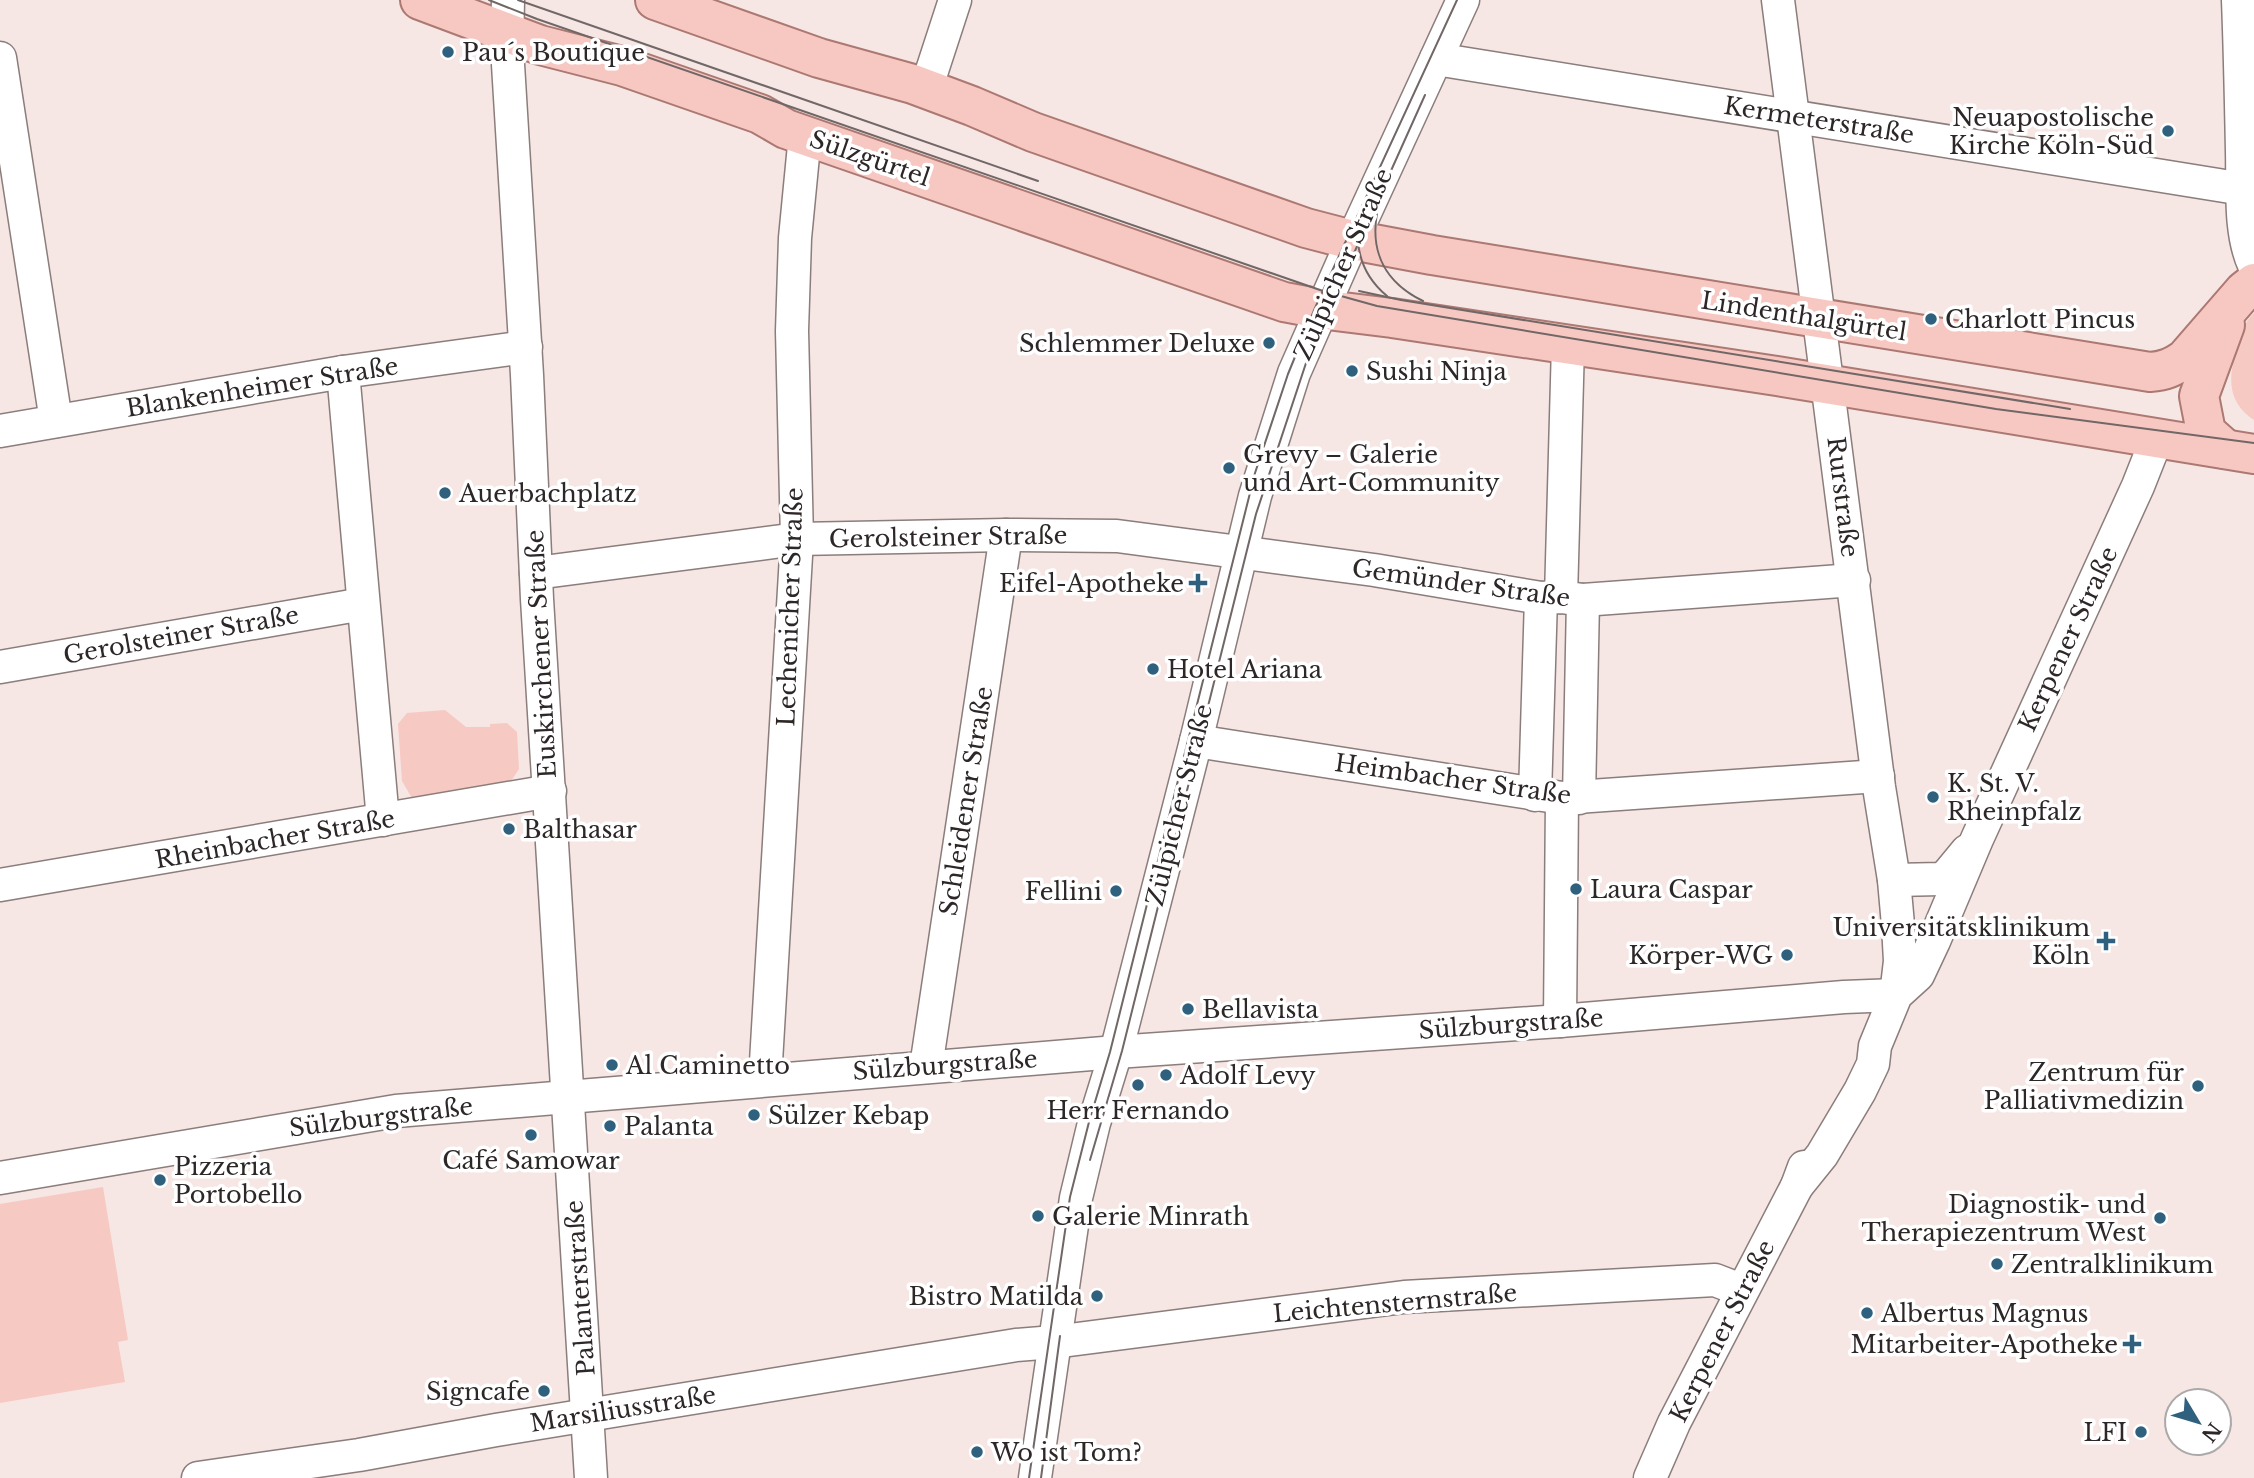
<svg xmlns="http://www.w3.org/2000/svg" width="2254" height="1478" font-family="'Libre Baskerville',serif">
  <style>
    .green { fill: #f7c9c3 }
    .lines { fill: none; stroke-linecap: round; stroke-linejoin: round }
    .minor-casing { stroke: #8b7d7b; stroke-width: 35 }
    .major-casing { stroke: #ac7872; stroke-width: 42 }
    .minor { stroke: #fff; stroke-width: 32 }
    .major { stroke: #f7c8c2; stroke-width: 38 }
    .tram { stroke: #706766; stroke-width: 2 }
    .poi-dot { fill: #2f617e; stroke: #fff; stroke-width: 2.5 }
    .labels { text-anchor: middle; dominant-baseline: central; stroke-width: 7; stroke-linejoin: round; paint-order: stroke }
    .poi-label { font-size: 24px; fill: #2d2727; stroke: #fff; text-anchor: start }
    .street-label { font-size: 24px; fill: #2d2727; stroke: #fff }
  </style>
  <rect width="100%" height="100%" fill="#f6e6e4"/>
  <g class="green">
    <path d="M2254,313V420C2224,400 2229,372 2239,342C2243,331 2245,321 2254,313Z"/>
    <path d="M445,710L466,727H490V724L507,723L517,732L519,769L507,787L413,800L402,781L398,724L407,713Z"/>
    <path d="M103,1187L128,1340L118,1342L125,1382L0,1403V1204Z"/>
  </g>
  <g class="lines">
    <g class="minor-casing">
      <g id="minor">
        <path d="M508,0L507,48L527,375L537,599L591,1478"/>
        <path d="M1778,0L1879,787L1894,880L1898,925L1900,961L1896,995"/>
        <path d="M2238,0C2240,51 2241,101 2242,152C2243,188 2239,232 2254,265"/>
        <path d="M0,58L56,421"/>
        <path d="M1436,59L2243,189"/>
        <path d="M926,89L955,0"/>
        <path d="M343,372L383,820"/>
        <path d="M0,431L343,372L526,347"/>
        <path d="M536,573L797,539L1006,535L1117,536L1374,570L1541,598L1561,597L1583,600L1854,580"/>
        <path d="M1561,597L1568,345"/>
        <path d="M0,667L363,604"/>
        <path d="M1196,741L1562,798L1878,776"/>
        <path d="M1535,795L1541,598"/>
        <path d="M1579,798L1583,600"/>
        <path d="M1894,880L1941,879L1948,874L1967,851"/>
        <path d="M0,885L550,791"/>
        <path d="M1560,1021L1562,798"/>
        <path d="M926,1067L1006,535"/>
        <path d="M765,1079L797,539L792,331L795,238L805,135"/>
        <path d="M0,1178L396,1111L1116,1052L1560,1021L1844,997L1896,995"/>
        <path d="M1797,1186L1822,1155L1860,1091L1873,1064L1875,1046L1896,995L1918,975L1934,941L1977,839L2138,486L2157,438"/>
        <path d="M198,1478L359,1455L496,1430L1016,1345L1054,1342L1404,1297L1715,1280L1741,1290"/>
        <path d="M1035,1478L1076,1198L1094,1123L1116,1052L1196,741L1255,496L1294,373L1358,228L1463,0"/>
        <path d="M1650,1478L1674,1423L1797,1186L1804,1167"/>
      </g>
    </g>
    <g class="major-casing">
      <g id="major">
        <path d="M420,0L540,45L622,66L760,114L786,129L1284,302L1327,310L1392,318L1777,376L2254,454"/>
        <path d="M655,0L819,58L913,84L972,106L1033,132L1306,228L1352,240L1432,255L2150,372C2165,371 2173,367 2185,359L2244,291L2254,283"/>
        <path d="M2225,325L2199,396L2206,432L2225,449"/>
      </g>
    </g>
    <use href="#minor" class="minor"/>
    <use href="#major" class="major"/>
    <g class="tram">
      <path d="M489,0L537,19L1323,291L1377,306L1996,409L2254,443"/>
      <path d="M518,0L1038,181"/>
      <path d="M1377,213C1370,253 1386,283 1423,301"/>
      <path d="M1358,242C1360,264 1370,282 1387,296"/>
      <path d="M1359,291L1401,300L2070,409"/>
      <path d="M1090,1160L1122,1051L1256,514L1310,351L1425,95"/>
      <path d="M1029,1478L1070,1197L1089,1122L1110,1052L1255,473L1288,374L1315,308L1457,0"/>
      <path d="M1041,1478L1060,1336"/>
    </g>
  </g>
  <g class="poi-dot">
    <circle cx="448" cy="52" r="7"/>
    <circle cx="2168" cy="131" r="7"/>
    <circle cx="1931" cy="319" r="7"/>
    <circle cx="1269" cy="343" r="7"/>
    <circle cx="1352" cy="371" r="7"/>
    <circle cx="1229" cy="468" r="7"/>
    <circle cx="445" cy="493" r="7"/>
    <path d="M1194.5 572.5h7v7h7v7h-7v7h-7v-7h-7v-7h7z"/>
    <circle cx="1153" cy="669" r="7"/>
    <circle cx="1933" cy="797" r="7"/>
    <circle cx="509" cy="829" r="7"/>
    <circle cx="1576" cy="889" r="7"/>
    <circle cx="1116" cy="891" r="7"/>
    <path d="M2102.5 930.5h7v7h7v7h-7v7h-7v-7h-7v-7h7z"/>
    <circle cx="1787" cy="955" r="7"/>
    <circle cx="1188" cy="1009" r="7"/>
    <circle cx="612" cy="1065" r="7"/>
    <circle cx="1166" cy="1075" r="7"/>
    <circle cx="1138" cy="1085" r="7"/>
    <circle cx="2198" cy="1086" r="7"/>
    <circle cx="754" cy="1115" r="7"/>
    <circle cx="610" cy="1126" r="7"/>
    <circle cx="531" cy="1135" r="7"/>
    <circle cx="160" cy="1180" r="7"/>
    <circle cx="1038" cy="1216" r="7"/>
    <circle cx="2160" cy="1218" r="7"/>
    <circle cx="1997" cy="1264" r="7"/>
    <circle cx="1097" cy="1296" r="7"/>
    <circle cx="1867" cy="1313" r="7"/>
    <path d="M2128.5 1333.5h7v7h7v7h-7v7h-7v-7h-7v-7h7z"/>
    <circle cx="544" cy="1391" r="7"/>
    <circle cx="2141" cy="1432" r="7"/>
    <circle cx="977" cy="1452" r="7"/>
  </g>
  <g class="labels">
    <g class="poi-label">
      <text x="462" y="52">Pau´s Boutique</text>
      <text x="2154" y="117" text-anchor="end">Neuapostolische<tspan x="2154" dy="28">Kirche Köln-Süd</tspan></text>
      <text x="1945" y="319">Charlott Pincus</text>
      <text x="1255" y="343" text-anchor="end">Schlemmer Deluxe</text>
      <text x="1366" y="371">Sushi Ninja</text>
      <text x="1243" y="454">Grevy – Galerie<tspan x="1243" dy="28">und Art-Community</tspan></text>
      <text x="459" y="493">Auerbachplatz</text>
      <text x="1184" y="583" text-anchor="end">Eifel-Apotheke</text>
      <text x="1167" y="669">Hotel Ariana</text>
      <text x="1947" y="783">K. St. V.<tspan x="1947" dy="28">Rheinpfalz</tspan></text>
      <text x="523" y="829">Balthasar</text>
      <text x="1590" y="889">Laura Caspar</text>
      <text x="1102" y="891" text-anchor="end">Fellini</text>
      <text x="2090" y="927" text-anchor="end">Universitätsklinikum<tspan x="2090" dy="28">Köln</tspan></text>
      <text x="1773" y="955" text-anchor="end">Körper-WG</text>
      <text x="1202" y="1009">Bellavista</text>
      <text x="626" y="1065">Al Caminetto</text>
      <text x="2184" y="1072" text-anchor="end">Zentrum für<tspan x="2184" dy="28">Palliativmedizin</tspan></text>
      <text x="1180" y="1075">Adolf Levy</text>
      <text x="1138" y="1110" text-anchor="middle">Herr Fernando</text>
      <text x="768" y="1115">Sülzer Kebap</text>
      <text x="624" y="1126">Palanta</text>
      <text x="531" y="1160" text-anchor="middle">Café Samowar</text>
      <text x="174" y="1166">Pizzeria<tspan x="174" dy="28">Portobello</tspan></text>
      <text x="2146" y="1204" text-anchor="end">Diagnostik- und<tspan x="2146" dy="28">Therapiezentrum West</tspan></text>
      <text x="1052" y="1216">Galerie Minrath</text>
      <text x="2011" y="1264">Zentralklinikum</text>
      <text x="1083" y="1296" text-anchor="end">Bistro Matilda</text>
      <text x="1881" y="1313">Albertus Magnus</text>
      <text x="2118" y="1344" text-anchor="end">Mitarbeiter-Apotheke</text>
      <text x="530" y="1391" text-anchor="end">Signcafe</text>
      <text x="2127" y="1432" text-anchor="end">LFI</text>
      <text x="991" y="1452">Wo ist Tom?</text>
    </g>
    <g class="street-label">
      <text transform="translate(1819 120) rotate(9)">Kermeterstraße</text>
      <text transform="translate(870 158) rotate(19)">Sülzgürtel</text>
      <text transform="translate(1343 264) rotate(-66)">Zülpicher Straße</text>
      <text transform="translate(1804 316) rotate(9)">Lindenthalgürtel</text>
      <text transform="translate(262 387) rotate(-9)">Blankenheimer Straße</text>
      <text transform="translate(1843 497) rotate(83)">Rurstraße</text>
      <text transform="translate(948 537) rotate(-1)">Gerolsteiner Straße</text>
      <text transform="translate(1461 583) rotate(8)">Gemünder Straße</text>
      <text transform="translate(790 607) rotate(-88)">Lechenicher Straße</text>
      <text transform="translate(181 635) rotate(-10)">Gerolsteiner Straße</text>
      <text transform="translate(2068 639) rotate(-65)">Kerpener Straße</text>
      <text transform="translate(541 654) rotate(-93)">Euskirchener Straße</text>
      <text transform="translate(1453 779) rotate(8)">Heimbacher Straße</text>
      <text transform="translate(966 801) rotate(-81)">Schleidener Straße</text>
      <text transform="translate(1179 805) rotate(-76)">Zülpicher Straße</text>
      <text transform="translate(275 839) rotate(-10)">Rheinbacher Straße</text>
      <text transform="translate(1511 1024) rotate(-4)">Sülzburgstraße</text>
      <text transform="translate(945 1065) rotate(-4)">Sülzburgstraße</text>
      <text transform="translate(381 1117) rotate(-7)">Sülzburgstraße</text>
      <text transform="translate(580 1288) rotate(-94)">Palanterstraße</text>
      <text transform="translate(1395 1303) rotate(-5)">Leichtensternstraße</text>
      <text transform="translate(1722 1331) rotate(-63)">Kerpener Straße</text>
      <text transform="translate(623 1409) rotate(-9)">Marsiliusstraße</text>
    </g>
  </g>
  <g transform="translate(2198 1422) rotate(128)"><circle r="33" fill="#ffffff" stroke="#aba9a9" stroke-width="2"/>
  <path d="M0-5L12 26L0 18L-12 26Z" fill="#2f617e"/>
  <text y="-10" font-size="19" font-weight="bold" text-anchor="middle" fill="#2d2727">N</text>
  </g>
</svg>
